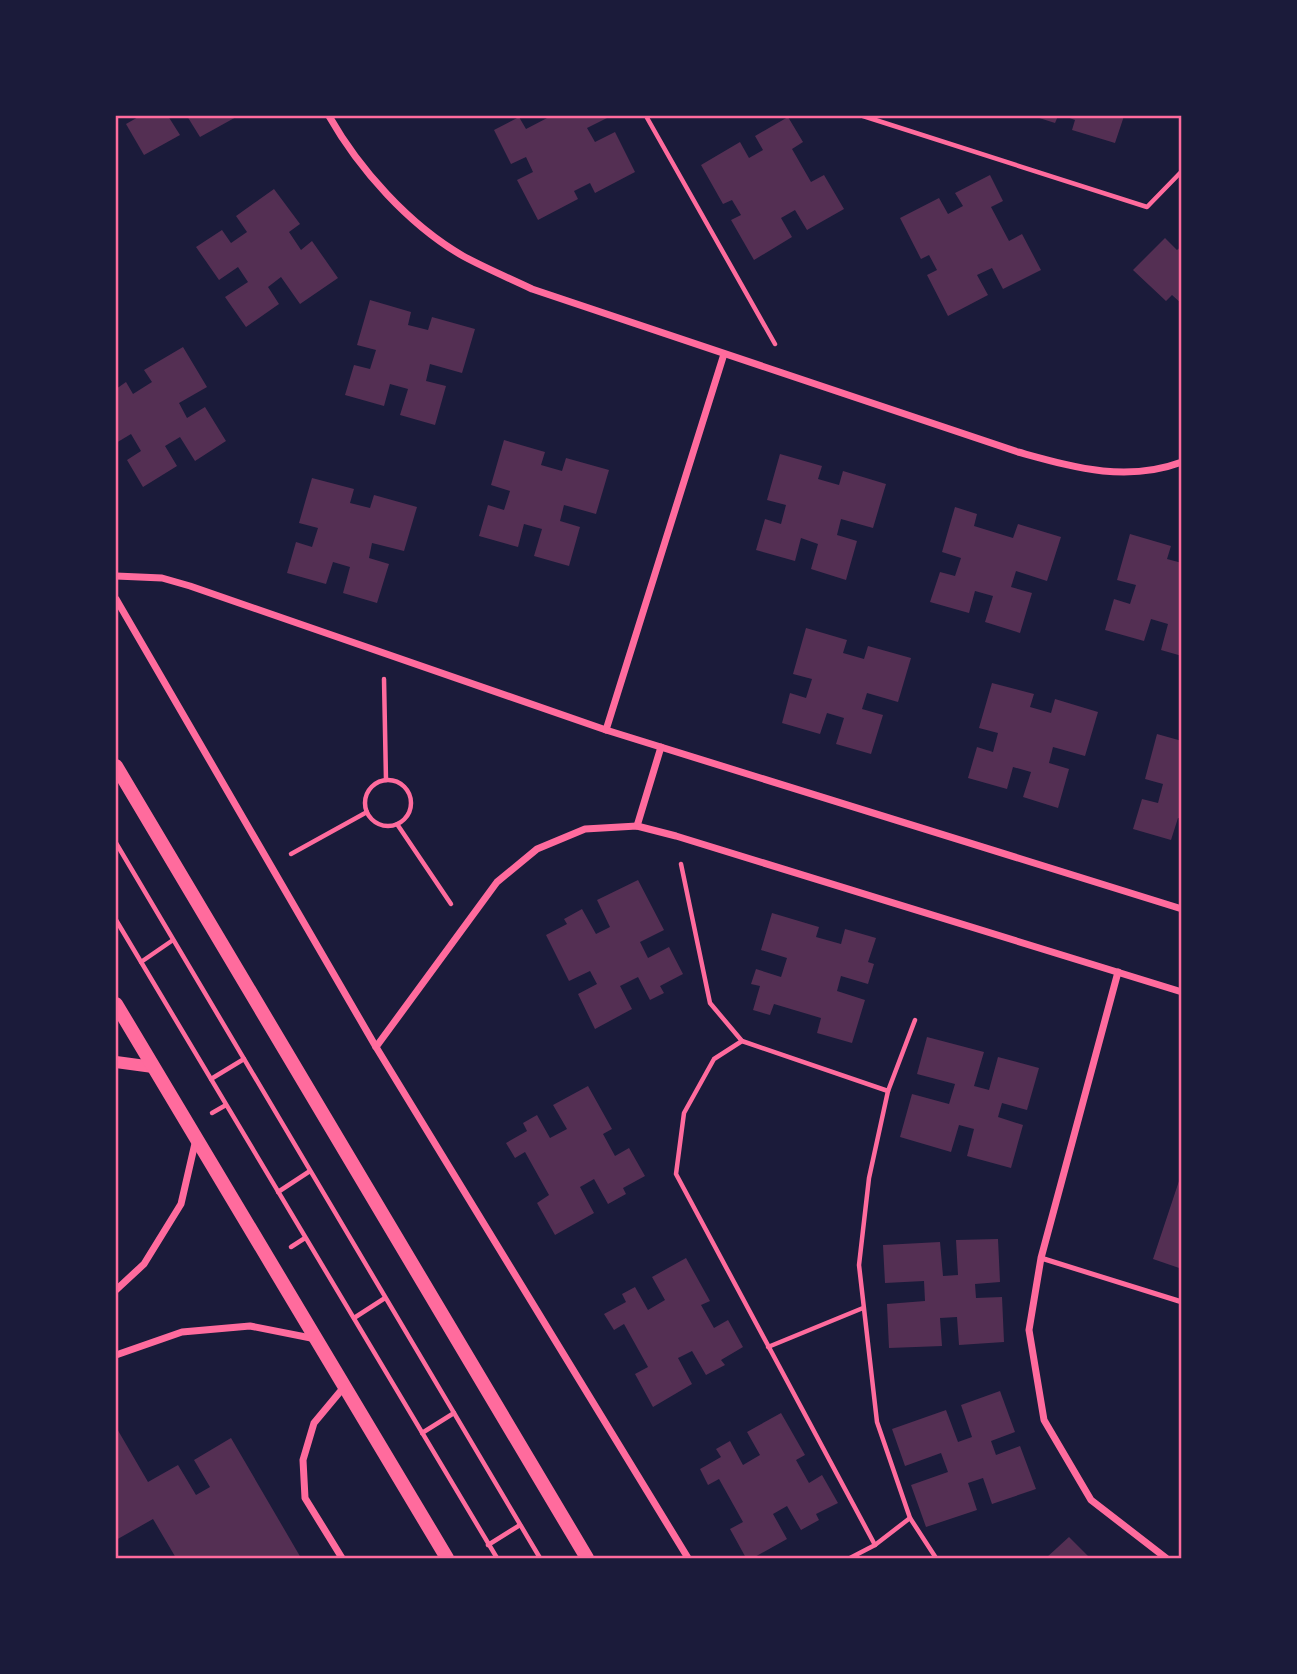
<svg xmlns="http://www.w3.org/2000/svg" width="1297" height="1674" font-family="Raleway,sans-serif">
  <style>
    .building { fill: #542f53 }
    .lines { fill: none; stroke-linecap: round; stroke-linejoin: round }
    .path { stroke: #ff6b9d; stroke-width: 4.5 }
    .service { stroke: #ff6b9d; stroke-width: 5 }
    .minor { stroke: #ff6b9d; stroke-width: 7 }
    .tertiary { stroke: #ff6b9d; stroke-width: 12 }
    .secondary { stroke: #ff6b9d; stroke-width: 14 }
    .neatline { fill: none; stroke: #ff6b9d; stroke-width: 2.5 }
  </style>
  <rect width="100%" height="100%" fill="#1b1b3a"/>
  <g class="building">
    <path d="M140,116H168L180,135L144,155L126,124Z"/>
    <path d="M187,116H238L200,137Z"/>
    <path d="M551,116H611L587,128L595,142L615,132L635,172L595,193L590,183L574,191L578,199L538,220L517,180L533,172L526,157L511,164L494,130L519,117L526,129Z"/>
    <path d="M1033,116H1058L1055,123Z"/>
    <path d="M1064,116H1124L1115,143L1072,130L1075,120Z"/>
    <path d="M788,117L803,142L792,149L811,182L824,175L844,209L807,230L795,210L781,218L792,237L754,260L731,220L741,215L732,200L723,204L701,165L740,142L749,158L763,150L755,136Z"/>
    <path d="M990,175L1003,201L991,207L1009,241L1022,234L1041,270L1003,289L992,268L977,275L988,295L948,316L927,275L937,270L929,255L921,259L900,218L939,198L948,214L963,206L955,193Z"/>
    <path d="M274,189L300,224L289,232L301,250L312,241L338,278L300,304L281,277L268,287L279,304L246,327L225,297L248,282L238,267L219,280L196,247L222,230L231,243L247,232L236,216Z"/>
    <path d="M1165,238L1177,250L1182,246V304L1172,295L1166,301L1133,270Z"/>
    <path d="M370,300L411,312L408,325L428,330L432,317L475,329L462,373L430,364L426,381L446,386L435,425L400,415L408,389L390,384L384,406L345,395L354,365L370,369L376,350L357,345Z"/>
    <path d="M183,347L207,387L179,403L187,418L205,407L226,441L195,461L180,437L165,446L177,466L143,487L127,460L141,451L131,434L116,443V389L126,382L133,394L152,382L144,370Z"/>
    <path d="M504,440L545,452L541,465L562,471L566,458L609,470L596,514L564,505L560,521L580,527L569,566L534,556L542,529L524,524L518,547L479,536L488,505L504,510L510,491L491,485Z"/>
    <path d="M780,454L822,466L818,479L839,485L843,471L886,484L873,528L841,519L837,535L857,541L846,580L811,569L818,544L801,538L795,561L756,550L765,519L781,524L786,505L767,500Z"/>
    <path d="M312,478L354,489L350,503L370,508L374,495L417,507L404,551L372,543L369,558L389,564L377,603L343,593L350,567L333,562L326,584L287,573L296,542L312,547L318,528L299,523Z"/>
    <path d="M955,507L977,514L974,526L1013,538L1018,524L1061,537L1047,581L1016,571L1011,587L1032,593L1020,633L985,622L993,596L975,591L969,613L930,602L940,572L955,576L961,558L942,552Z"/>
    <path d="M1130,534L1171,546L1167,559L1182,563V656L1161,650L1168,624L1151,619L1144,641L1105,630L1114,599L1130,604L1136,585L1117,580Z"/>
    <path d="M806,628L847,640L843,653L864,659L868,646L911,658L898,702L867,693L862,709L883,715L871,754L836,744L844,718L827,713L820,734L782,723L790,693L806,698L812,679L793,674Z"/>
    <path d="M992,683L1034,694L1030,707L1051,713L1055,699L1098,712L1085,756L1053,747L1049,763L1069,769L1058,808L1023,797L1031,772L1013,767L1007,789L968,778L977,747L993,752L998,733L979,728Z"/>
    <path d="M1157,734L1182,741V819L1178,818L1171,840L1133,829L1142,799L1158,803L1163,784L1145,779Z"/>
    <path d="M638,880L664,930L640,942L648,958L669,947L683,974L660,986L664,993L650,1000L638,977L620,986L632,1009L595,1029L578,994L597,984L590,971L569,981L546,935L567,924L564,919L582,909L596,934L610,927L597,900Z"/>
    <path d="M772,913L819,927L816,937L841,944L845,929L876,938L868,962L874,964L868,984L841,976L837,991L865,1000L852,1043L817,1033L821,1018L774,1004L770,1015L753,1010L760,986L751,984L756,969L781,977L787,958L761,950Z"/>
    <path d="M927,1037L984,1052L974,1086L989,1090L998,1057L1039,1068L1027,1110L1002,1103L998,1117L1023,1125L1011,1168L967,1156L974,1129L959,1125L951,1152L900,1137L912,1094L949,1104L955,1084L917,1074Z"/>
    <path d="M588,1086L612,1129L603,1134L615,1156L629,1148L645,1176L623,1188L626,1194L608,1204L594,1179L580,1187L594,1213L555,1235L537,1203L549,1195L525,1152L515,1158L506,1143L527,1131L523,1123L537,1115L550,1138L567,1129L553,1105Z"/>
    <path d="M1181,1175H1182V1269L1153,1259Z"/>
    <path d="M998,1239L1000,1282L975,1284L976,1298L1002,1297L1004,1342L959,1345L957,1317L940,1318L942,1346L889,1348L887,1304L925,1301L924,1281L885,1283L883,1245L940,1242L943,1276L958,1275L956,1240Z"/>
    <path d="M686,1258L710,1301L701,1305L714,1328L728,1320L743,1347L721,1360L725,1365L706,1375L692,1351L678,1358L692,1384L653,1407L635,1374L648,1367L624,1324L614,1330L604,1314L626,1302L622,1294L635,1287L648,1310L665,1300L652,1277Z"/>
    <path d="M1000,1391L1015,1432L991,1441L996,1455L1020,1446L1036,1489L992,1504L983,1478L968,1483L977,1510L926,1527L911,1485L948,1472L941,1453L905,1466L892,1429L946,1410L958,1442L972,1437L961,1405Z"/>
    <path d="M781,1413L805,1455L796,1460L809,1483L822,1475L838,1503L816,1514L819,1520L801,1530L787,1506L773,1514L787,1539L753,1558H746L730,1529L743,1522L719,1479L708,1485L700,1469L721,1457L716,1449L730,1441L743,1465L760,1455L747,1432Z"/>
    <path d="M116,1427L148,1482L178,1465L196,1495L210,1487L194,1460L231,1438L301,1558H176L153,1519L116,1540Z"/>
    <path d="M1069,1537L1090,1558H1046Z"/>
  </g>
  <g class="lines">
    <g class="path">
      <path d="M646,116L775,344"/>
      <path d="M863,116L1147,207L1182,171"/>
      <path d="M384,679L386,780"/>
      <circle cx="388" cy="803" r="23"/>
      <path d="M397,824L451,904"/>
      <path d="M116,843L540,1558"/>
      <path d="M291,854L367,812"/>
      <path d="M681,864L710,1003L742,1041L888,1091"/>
      <path d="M116,920L497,1558"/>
      <path d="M141,962L173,940"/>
      <path d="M915,1020L888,1091L869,1178L859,1265L877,1422L910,1518L936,1558"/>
      <path d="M742,1041L714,1059L684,1113L676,1174L875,1545"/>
      <path d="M211,1079L244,1059"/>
      <path d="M212,1113L226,1105"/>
      <path d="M278,1192L310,1171"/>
      <path d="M291,1247L305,1238"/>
      <path d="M354,1318L385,1298"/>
      <path d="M768,1347L863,1308"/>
      <path d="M422,1433L454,1413"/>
      <path d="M488,1545L520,1525"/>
      <path d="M850,1558L875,1545L910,1518"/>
    </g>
    <path class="service" d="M1041,1258L1182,1302"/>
    <g class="minor">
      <path d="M329,116C359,169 409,225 463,256C485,268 509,278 532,289L1018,452C1073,467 1125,483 1182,462"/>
      <path d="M116,576L162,578L190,586L606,730L1182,909"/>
      <path d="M116,599L376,1047L688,1558"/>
      <path d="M606,730L724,354"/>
      <path d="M637,826L661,747"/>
      <path d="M1118,972L1041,1258L1029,1330L1044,1420L1091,1500L1166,1558"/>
      <path d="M376,1047L497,882L537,849L585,829L637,826L676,836L1182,992"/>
      <path d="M116,1290L144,1264L181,1204L196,1139"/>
      <path d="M116,1355L182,1332L250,1326L316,1339"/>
      <path d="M342,1558L305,1498L303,1460L314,1423L344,1387"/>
    </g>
    <path class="tertiary" d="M116,1062L153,1067"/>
    <g class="secondary">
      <path d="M116,766L587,1558"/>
      <path d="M116,1004L447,1558"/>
    </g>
  </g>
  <rect width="1297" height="1674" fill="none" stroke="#1b1b3a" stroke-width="234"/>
  <rect x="117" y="117" width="1063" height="1440" class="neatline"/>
</svg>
